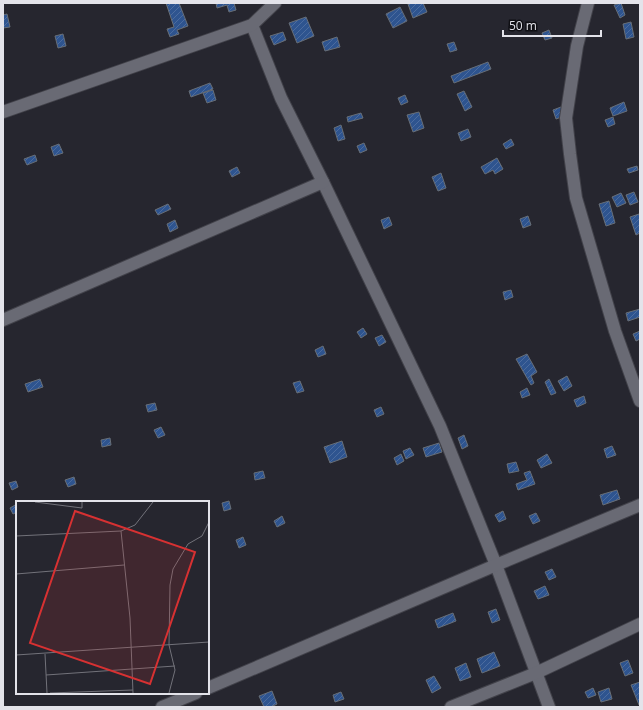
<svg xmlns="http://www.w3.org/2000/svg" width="643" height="710" font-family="'Open Sans',sans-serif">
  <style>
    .building { fill: url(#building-hatch); stroke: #676e77 }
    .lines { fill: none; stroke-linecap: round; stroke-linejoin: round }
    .street-casing { stroke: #42424a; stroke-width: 14 }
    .street { stroke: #696a74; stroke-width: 12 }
    .inset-road { fill: none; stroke: #72727a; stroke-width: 1 }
    .view { fill: #d73132; fill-opacity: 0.15; stroke: #d73132; stroke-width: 2 }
    .inset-edge { fill: none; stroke: #e3e3ea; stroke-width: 2 }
  </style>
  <defs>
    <pattern id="building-hatch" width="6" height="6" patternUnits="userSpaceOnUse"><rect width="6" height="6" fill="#2e548f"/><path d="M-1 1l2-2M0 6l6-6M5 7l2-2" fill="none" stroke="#4c6c9f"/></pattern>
  </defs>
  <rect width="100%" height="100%" fill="#26262f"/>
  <g class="building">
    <path d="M166,3H179L188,26L177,30L179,34L170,37L167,29L174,27Z"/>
    <path d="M216,3H234L236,10L229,12L227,5L217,8Z"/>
    <path d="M410,3H423L427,12L413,18L408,4Z"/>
    <path d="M621,3L625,15L620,18L614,5Z"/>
    <path d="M400,7L407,21L393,28L386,14Z"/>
    <path d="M7,14L10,27L3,28V15Z"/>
    <path d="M306,17L314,36L297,43L289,23Z"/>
    <path d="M631,22L634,37L626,39L623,24Z"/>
    <path d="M549,30L552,38L545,40L542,33Z"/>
    <path d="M283,32L286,40L274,45L270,36Z"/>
    <path d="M63,34L66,46L58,48L55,36Z"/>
    <path d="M337,37L340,47L325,51L322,42Z"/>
    <path d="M454,42L457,50L450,52L447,44Z"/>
    <path d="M488,62L491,69L454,83L451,76Z"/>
    <path d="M210,83L213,89L191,97L189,91Z"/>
    <path d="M213,90L216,100L207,103L203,93Z"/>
    <path d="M464,91L472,107L465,111L457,94Z"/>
    <path d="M405,95L408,102L401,105L398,98Z"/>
    <path d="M624,102L627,111L613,116L610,108Z"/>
    <path d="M561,107L564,116L556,119L553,110Z"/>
    <path d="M419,112L424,128L413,132L407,115Z"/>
    <path d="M361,113L363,118L348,122L347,117Z"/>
    <path d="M613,117L615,124L608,127L605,120Z"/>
    <path d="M341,125L345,139L338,141L334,128Z"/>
    <path d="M468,129L471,137L461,141L458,133Z"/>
    <path d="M511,139L514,145L506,149L503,144Z"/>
    <path d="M364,143L367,150L360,153L357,146Z"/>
    <path d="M59,144L63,153L54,156L51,147Z"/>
    <path d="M35,155L37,161L27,165L24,159Z"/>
    <path d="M497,158L503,169L495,174L493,170L485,174L481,167Z"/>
    <path d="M637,166L638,170L629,173L627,169Z"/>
    <path d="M237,167L240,173L232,177L229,171Z"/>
    <path d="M441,173L446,188L438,191L432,177Z"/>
    <path d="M634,192L638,202L630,205L626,195Z"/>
    <path d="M621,193L626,203L617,207L612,197Z"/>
    <path d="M609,201L615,223L606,226L599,204Z"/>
    <path d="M168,204L171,209L158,215L155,210Z"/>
    <path d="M639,214L640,219V233L636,235L630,217Z"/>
    <path d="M528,216L531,225L523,228L520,219Z"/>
    <path d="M389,217L392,225L384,229L381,220Z"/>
    <path d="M175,220L178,228L170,232L167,224Z"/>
    <path d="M511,290L513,297L505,300L503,292Z"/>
    <path d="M640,309V317L628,321L626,313Z"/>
    <path d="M363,328L367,334L361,338L357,332Z"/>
    <path d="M640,331V339L636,341L633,334Z"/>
    <path d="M382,335L386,342L379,346L375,338Z"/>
    <path d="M323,346L326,354L318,357L315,350Z"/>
    <path d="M527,354L537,372L531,376L534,383L531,385L516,359Z"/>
    <path d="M567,376L572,386L564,391L558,381Z"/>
    <path d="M40,379L43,387L28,392L25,384Z"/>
    <path d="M549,379L556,393L551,395L545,382Z"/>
    <path d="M300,381L304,391L297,393L293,383Z"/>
    <path d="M527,388L530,395L522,398L520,392Z"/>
    <path d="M584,396L586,403L577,407L574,400Z"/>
    <path d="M155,403L157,410L148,412L146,405Z"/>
    <path d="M381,407L384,414L377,417L374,410Z"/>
    <path d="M161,427L165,435L158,438L154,430Z"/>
    <path d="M464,435L468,446L462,449L458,438Z"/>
    <path d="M110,438L111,445L102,447L101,440Z"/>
    <path d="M342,441L347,457L330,463L324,447Z"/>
    <path d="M439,443L442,452L426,457L423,448Z"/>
    <path d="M612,446L616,455L607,458L604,449Z"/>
    <path d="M410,448L414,455L406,459L403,451Z"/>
    <path d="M401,454L404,461L397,465L394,458Z"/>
    <path d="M547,454L552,463L541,468L537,460Z"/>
    <path d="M516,462L519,471L509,473L507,464Z"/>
    <path d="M263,471L265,478L255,480L254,473Z"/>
    <path d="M530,471L535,484L518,490L516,484L527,480L524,473Z"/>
    <path d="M74,477L76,484L68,487L65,480Z"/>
    <path d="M16,481L18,487L12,490L9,483Z"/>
    <path d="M617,490L620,499L603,505L600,495Z"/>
    <path d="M229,501L231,509L224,511L222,503Z"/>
    <path d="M17,504V512L13,514L10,508Z"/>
    <path d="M503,511L506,519L499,522L495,515Z"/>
    <path d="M536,513L540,521L533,524L529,516Z"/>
    <path d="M282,516L285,523L277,527L274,521Z"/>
    <path d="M243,537L246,545L239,548L236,540Z"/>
    <path d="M552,569L556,577L549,580L545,572Z"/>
    <path d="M545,586L549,595L538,599L534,591Z"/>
    <path d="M496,609L500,620L492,623L488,612Z"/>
    <path d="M453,613L456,621L438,628L435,620Z"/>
    <path d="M494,652L500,666L482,673L477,659Z"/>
    <path d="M628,660L633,673L625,676L620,663Z"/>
    <path d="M466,663L471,677L460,681L455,668Z"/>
    <path d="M434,676L441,688L432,693L426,680Z"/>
    <path d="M640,682V704L639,705L631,685Z"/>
    <path d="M593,688L596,695L588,698L585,692Z"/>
    <path d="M609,688L612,699L601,702L598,692Z"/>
    <path d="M272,691L277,704L271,707H264L259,696Z"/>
    <path d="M341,692L344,699L335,702L333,695Z"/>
  </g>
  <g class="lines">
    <g class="street-casing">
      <g id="street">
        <path d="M588,3L577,46L566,118L570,154L576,198L615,331L640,401"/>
        <path d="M252,25L281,98L323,182L440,426L496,565L549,707"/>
        <path d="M3,112L252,25L275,3"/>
        <path d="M3,320L323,182"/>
        <path d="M208,688L496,565L640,505"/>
        <path d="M162,707L196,693"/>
        <path d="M451,707L536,673L640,624"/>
      </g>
    </g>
    <use href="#street" class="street"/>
  </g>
  <g transform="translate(16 501)">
    <rect width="193" height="193" fill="#26262f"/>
    <path class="inset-road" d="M19,1L66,7V1M105,30L114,117L117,192M0,35L105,30L119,24L137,1M0,73L108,64M29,153L31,192M0,154L193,141M30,174L159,165M34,192L117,189M153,192L159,169L153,144L154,84L157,68L172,43L186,35L193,21"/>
    <path class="view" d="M59,10L179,51L134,183L14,142Z"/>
    <rect width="193" height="193" class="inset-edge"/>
  </g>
  <rect width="643" height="710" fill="none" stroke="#e3e3ea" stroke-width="8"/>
  <path d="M503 30v6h98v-6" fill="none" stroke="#e3e3ea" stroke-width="2"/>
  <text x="509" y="30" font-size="12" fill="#e3e3ea" stroke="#0f0f14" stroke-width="3" paint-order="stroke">50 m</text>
</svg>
